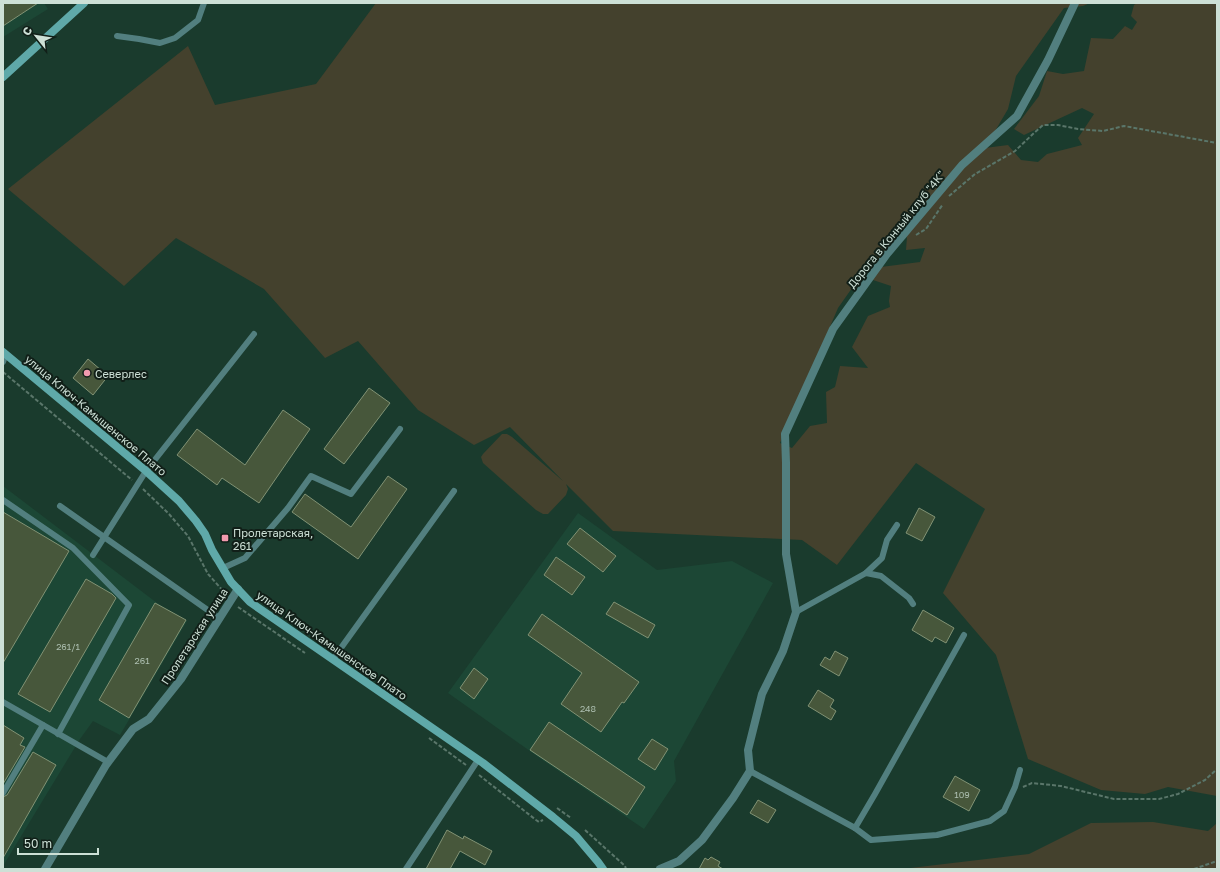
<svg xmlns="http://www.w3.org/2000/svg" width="1220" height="872" font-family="'Golos Text',sans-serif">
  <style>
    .built { fill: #1c4735 }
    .green { fill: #44412d; fill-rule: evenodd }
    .building { fill: #47573b; stroke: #819274 }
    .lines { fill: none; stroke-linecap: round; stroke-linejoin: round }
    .path { stroke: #5a766a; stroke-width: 2; stroke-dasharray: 4 2; stroke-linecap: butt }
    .lane { stroke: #527f7f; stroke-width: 6 }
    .street { stroke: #527f7f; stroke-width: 8 }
    .secondary { stroke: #5fa9a9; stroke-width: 8 }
    .poi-dot { fill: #f29aae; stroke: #111f18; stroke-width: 1.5 }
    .labels { text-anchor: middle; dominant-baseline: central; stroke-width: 4; stroke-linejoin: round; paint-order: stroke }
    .number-label { font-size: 9px; fill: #acbeaf }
    .street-label { font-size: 11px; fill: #cde0d6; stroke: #111f18 }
    .poi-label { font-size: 11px; fill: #cde0d6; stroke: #111f18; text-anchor: start }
  </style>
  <rect width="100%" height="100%" fill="#1a3b2d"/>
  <g class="built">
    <path d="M3,3H44L48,9L3,37Z"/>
    <path d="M3,486L157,603L187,621L120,735L93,721L80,739L3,866Z"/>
    <path d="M578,513L657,570L732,561L773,583L674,761L676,781L644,829L544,761L448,693Z"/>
  </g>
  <g class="green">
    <path d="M376,3H1090L1083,6L1064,8L1016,76L1008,109L985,148L1008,145L1021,160L1038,162L1047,154L1082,145L1078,138L1094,114L1082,108L1024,135L1014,129L1039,96L1047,71L1063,74L1084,71L1091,38L1113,39L1125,26L1132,30L1137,22L1131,16L1134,5L1137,3H1217V796L1168,787L1145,794L1101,790L1028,759L996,655L943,593L985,509L916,463L837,565L802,540L613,531L566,484L568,489L566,495L548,514H543L536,510L483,463L481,457L483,454L502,434H507L512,437L563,481L510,427L474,445L418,410L358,341L325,358L264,289L176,238L124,286L8,189L188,46L215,105L316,84ZM907,237L906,250L925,248L920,262L873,268V280L891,286L889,301L890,307L868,316L852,347L868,368L840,366L835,387L826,392L827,423L810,426L792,448L780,443L838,308L864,271Z"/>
    <path d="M1153,822L1208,831L1217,823V869H902L1029,854L1091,823Z"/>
  </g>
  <g class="building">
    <path d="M3,3H38L3,26Z"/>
    <path d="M88,359L108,376L93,395L73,378Z"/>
    <path d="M369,388L390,403L344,464L324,449Z"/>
    <path d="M283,410L310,429L259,503L222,478L217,485L177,455L197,429L245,465Z"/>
    <path d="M388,476L407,489L358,559L292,512L305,494L351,527Z"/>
    <path d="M919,508L935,517L922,541L906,533Z"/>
    <path d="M3,512L69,551L3,663Z"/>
    <path d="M580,528L616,556L603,572L567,544Z"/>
    <path d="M556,557L585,577L572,595L544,575Z"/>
    <path d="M86,579L112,594L116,598L50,712L18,694Z"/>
    <path d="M614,602L655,625L648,638L606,614Z"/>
    <path d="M155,603L186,620L129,718L99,700Z"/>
    <path d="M923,610L954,628L946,643L935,637L932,642L912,630Z"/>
    <path d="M542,614L639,682L624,703L622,702L601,732L561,704L582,673L528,635Z"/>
    <path d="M835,651L848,658L839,676L820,665L825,657L830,660Z"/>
    <path d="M474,668L488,679L474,699L460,688Z"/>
    <path d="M818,690L834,700L830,707L836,711L831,720L808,706Z"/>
    <path d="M549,722L645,787L627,815L530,750Z"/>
    <path d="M3,725L24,738L20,745L25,747L3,784Z"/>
    <path d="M652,739L668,749L655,770L638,759Z"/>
    <path d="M33,752L56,765L3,858V797L7,795Z"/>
    <path d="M955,776L980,790L969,811L943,797Z"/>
    <path d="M758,800L776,810L768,823L750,813Z"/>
    <path d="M447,830L463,839L464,836L492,851L485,865L460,851L450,869H426Z"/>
    <path d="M711,857L720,862L718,866L723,869H699L705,858L708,860Z"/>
  </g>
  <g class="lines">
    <g class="path">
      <path d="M949,196L975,174L1015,151L1034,133L1043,125H1058L1078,129L1103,131L1124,126L1217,143"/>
      <path d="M916,235L926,229L943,204"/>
      <path d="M3,372L132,480"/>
      <path d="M143,489L169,514L188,536L208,574L225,593"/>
      <path d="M238,607L305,653"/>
      <path d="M429,738L466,765"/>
      <path d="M479,775L536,820L539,822L543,820"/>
      <path d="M1023,787L1032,783L1061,786L1114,799H1159L1178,794L1205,780L1217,769"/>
      <path d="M557,808L571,818"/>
      <path d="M585,830L625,866L626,869"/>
      <path d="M1194,869L1217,861"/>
    </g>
    <g class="lane">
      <path d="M117,36L139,39L160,43L175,38L198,20L204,3"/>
      <path d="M3,362L6,354"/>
      <path d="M3,500L73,548L129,605L58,734"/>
      <path d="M60,506L219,618"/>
      <path d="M93,555L146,471L254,334"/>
      <path d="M223,568L245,558L288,508L311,476L351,494L400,429"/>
      <path d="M866,573L882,558L887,540L897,525"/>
      <path d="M796,612L866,573L881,576L909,598L913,604"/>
      <path d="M333,659L454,491"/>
      <path d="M3,702L108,762"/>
      <path d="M750,771L855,828L875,794L964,635"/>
      <path d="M3,793L43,725"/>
      <path d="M855,828L871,840L937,835L990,821L1004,811L1015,787L1020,770"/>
      <path d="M406,869L478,760"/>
    </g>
    <g class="street">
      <path d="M45,869L106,765L133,729L149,719L181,679L238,589"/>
      <path d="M660,869L679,861L702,840L733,798L750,771L748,750L762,694L783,651L796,612L786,554V463L785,434L833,329L887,254L962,165L1017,116L1048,60L1075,3"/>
    </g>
    <g class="secondary">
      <path d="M3,77L84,3"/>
      <path d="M3,352L146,471L179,501L196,521L205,534L212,550L231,582L250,602L483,763L553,817L576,836L598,862L603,869"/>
    </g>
  </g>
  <g class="poi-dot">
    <circle cx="87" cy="373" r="4"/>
    <rect x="221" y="534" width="8" height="8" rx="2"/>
  </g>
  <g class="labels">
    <g class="number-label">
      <text x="68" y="646">261/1</text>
      <text x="142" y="660">261</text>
      <text x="588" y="708">248</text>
      <text x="962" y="794">109</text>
    </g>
    <g class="street-label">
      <text transform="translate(896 229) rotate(-51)">Дорога в Конный клуб "4К"</text>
      <text transform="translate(96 415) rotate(40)">улица Ключ-Камышенское Плато</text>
      <text transform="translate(194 636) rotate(-57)">Пролетарская улица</text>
      <text transform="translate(332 645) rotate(35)">улица Ключ-Камышенское Плато</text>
    </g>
    <g class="poi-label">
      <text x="95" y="373">Северлес</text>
      <text x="233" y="532">Пролетарская,<tspan x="233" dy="13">261</tspan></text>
    </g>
  </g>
  <rect width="1220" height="872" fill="none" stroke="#cde0d6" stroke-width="8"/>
  <g transform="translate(36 36) rotate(300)" stroke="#111f18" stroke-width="3" paint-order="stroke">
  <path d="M0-3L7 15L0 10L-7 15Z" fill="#cde0d6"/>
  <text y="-6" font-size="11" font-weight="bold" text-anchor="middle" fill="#cde0d6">С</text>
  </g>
  <path d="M18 848v6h80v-6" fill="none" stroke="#cde0d6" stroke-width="2"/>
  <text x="24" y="848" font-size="12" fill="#cde0d6" stroke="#111f18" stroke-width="3" paint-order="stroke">50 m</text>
</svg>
